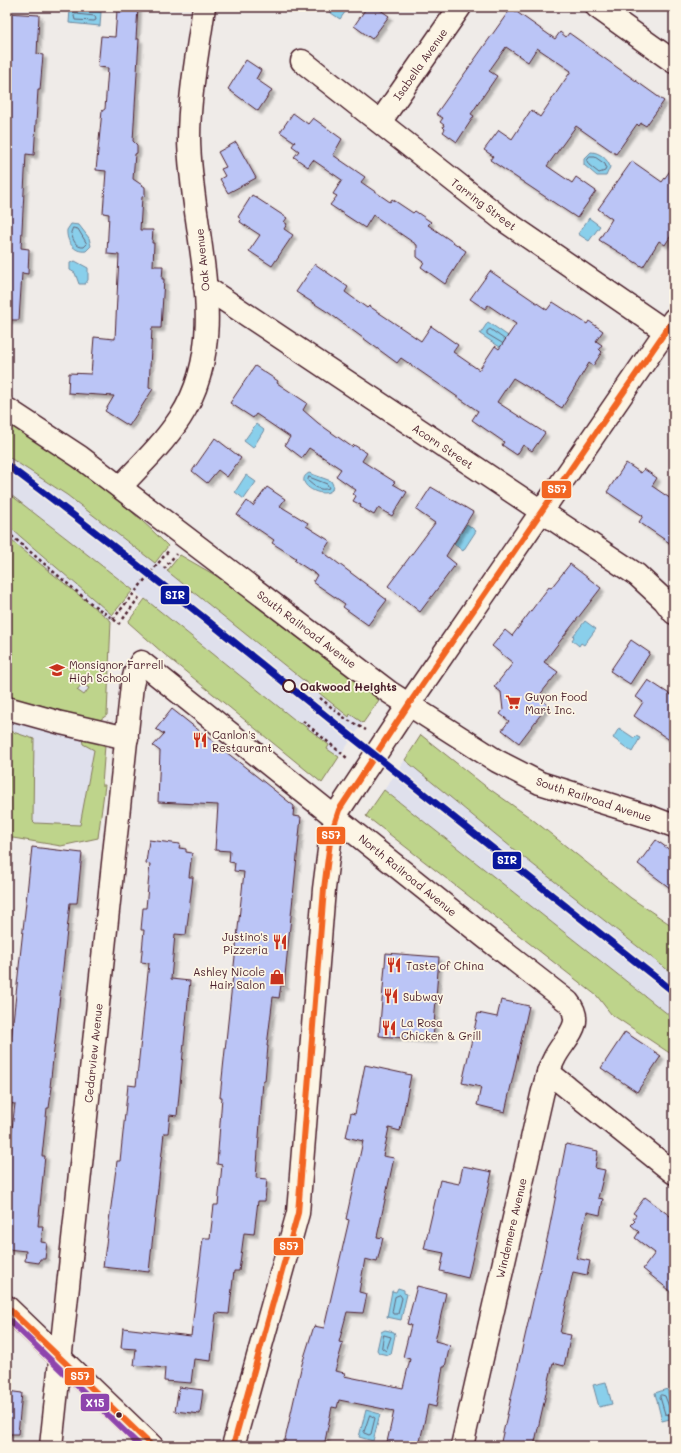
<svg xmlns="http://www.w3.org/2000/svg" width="681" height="1453" font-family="Mali,sans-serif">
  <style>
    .built { fill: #dfe0ec }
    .green { fill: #bed48b; stroke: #847a5b; fill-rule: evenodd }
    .water { fill: #89cfeb; stroke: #70899e }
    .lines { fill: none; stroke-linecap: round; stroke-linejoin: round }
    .shore { stroke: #636578; stroke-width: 1 }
    .building { fill: #bbc5f6; stroke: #4a1f2b; filter: url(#shadow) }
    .minor-casing { stroke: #4a1f2b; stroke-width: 25 }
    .major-casing { stroke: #4a1f2b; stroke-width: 25 }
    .path { stroke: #4a1f2b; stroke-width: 2.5; stroke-dasharray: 3 3; stroke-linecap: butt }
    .minor { stroke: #fcf5e5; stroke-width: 22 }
    .major { stroke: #fcf5e5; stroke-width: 22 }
    .bus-1-casing { stroke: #fcf5e5; stroke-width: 9 }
    .bus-2-casing { stroke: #fcf5e5; stroke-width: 9 }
    .bus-1 { stroke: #f26522; stroke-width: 6 }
    .bus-2 { stroke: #8e44ad; stroke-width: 6 }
    .metro-1-casing { stroke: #fcf5e5; stroke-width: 10 }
    .metro-1 { stroke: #08179c; stroke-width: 7 }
    .stop-dot { fill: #fcf5e5; stroke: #4a1f2b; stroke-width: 2 }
    .bus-dot { fill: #4a1f2b; stroke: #fcf5e5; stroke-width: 1.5 }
    .labels { text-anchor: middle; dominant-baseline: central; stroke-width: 3.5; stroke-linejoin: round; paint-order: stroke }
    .street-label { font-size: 11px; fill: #4a1f2b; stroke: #fcf5e5 }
    .poi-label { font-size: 11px; fill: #4a1f2b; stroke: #fcf5e5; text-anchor: start }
    .stop-label { font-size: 11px; font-weight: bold; fill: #4a1f2b; stroke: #fcf5e5; text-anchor: start }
    .line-badge { stroke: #fcf5e5; stroke-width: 1.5 }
    .badge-label { font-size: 11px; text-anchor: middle; font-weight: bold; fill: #fff }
  </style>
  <defs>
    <filter id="shadow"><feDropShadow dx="3.5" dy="3.5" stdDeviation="1" flood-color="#0004"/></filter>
  </defs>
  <rect width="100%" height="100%" fill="#efebe8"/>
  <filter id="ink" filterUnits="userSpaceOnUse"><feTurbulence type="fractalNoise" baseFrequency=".025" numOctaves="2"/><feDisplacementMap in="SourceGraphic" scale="8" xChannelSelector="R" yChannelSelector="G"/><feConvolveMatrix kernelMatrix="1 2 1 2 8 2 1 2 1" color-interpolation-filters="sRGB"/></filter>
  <g filter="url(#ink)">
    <g class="built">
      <path d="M7,456L67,495L167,571L348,717L350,714L363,723L339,757L327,749L329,745L301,723L300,724L165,615L7,492Z"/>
      <path d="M7,525L112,615L89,840L61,846L7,837L11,743L7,740Z"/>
      <path d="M405,760L517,852L674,975V1019L384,790Z"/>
    </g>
    <g class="green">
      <path d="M7,422C64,459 121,497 168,546L155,563L67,495L7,456Z"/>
      <path d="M7,492L133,590L112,615L7,525Z"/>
      <path d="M7,537L111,621L107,715L97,722L37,704L7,698ZM82,684L89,688L84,695L77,690Z"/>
      <path d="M180,555L220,578L379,700L363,723L350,714L349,717L167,571Z"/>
      <path d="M145,599L300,724L301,723L329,745L327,749L339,757L322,783L164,654L128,622Z"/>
      <path d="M7,730L34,739L33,821L35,823L80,825L94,750L83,744L82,739L83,738L102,743L105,745L102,785H105L98,838L61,846L7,837L11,743L7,740Z"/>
      <path d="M421,735L484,785L532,819L631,898L674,927V975L517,852L405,760Z"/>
      <path d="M384,790L674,1019V1056L611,1014L597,996L366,816Z"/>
    </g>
    <g class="water">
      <path d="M331,7H349L340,19L328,11Z"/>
      <path d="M70,9L101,12L100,26L69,23Z"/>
      <path d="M591,152C599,152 608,159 610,167L606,176H597L584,165V159Z"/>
      <path d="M589,218L600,226L589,241L578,234Z"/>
      <path d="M71,224L79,225L89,238L91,246L86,251C74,253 66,241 67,230Z"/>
      <path d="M75,261L88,268V280L85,284H79L75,273L70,270V263Z"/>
      <path d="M488,322L511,338L503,349L480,334Z"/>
      <path d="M256,424L264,430L253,448L244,441Z"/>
      <path d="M309,473L331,481L333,485L332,490C321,500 292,482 309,473Z"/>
      <path d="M246,475L256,482L244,499L235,492Z"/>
      <path d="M467,524L476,531L463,551L454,544Z"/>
      <path d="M585,621L596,629L584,645L581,643L579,646L572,640L574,637L573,636Z"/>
      <path d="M619,728L634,738L636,736L640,738L632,752L613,738Z"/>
      <path d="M398,1288L404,1290V1293L407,1294L401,1320L387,1317L392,1291L396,1292Z"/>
      <path d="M385,1330L394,1332L395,1335L391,1354L388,1355L379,1353L377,1350L381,1332Z"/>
      <path d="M606,1382L612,1404L599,1407L593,1385Z"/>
      <path d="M667,1389L674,1418L662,1421L655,1393Z"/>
      <path d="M366,1410L380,1414L373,1441L359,1437Z"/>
    </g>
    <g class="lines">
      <g class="shore">
        <path d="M76,14L95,16L96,20L94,21L75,20L74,16Z"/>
        <path d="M590,157H595L605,164L606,167L605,171L599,173L589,165L587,161Z"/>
        <path d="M73,228L78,229L87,244L84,247C76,248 73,240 71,233Z"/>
        <path d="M502,343L487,334V331L490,329L504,339"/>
        <path d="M309,477L327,484L329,488C320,492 314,486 308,481Z"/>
        <path d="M400,1295L402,1298L398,1314H393L392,1312L395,1297Z"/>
        <path d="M384,1335L391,1337L386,1351L382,1348Z"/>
        <path d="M662,1395L665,1396L671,1412L670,1415L665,1414L660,1397Z"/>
        <path d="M370,1415L375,1418L371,1434L369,1435L364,1433Z"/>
      </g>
    </g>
    <g class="building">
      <path d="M123,7H138L136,39H139L133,141L137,145V153L135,154L133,179L145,187V196L142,197L140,230H153L152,243H154L153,266H163L162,279H164L161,328H152L149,387L153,389L129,426L105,411L114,396L68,393L69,373L91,374L94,337L115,339L119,255L107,254L109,214L103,213L106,171L96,170L102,111L105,109L108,68L98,67L101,36L115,37L117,11L123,12Z"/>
      <path d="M367,7H376L389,16L372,39L354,26Z"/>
      <path d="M511,8L555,39L560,32L566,37L569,33L664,101L646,126L641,123L639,126L637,124L616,154L576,126L547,166L572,183L576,177L596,191L577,218L490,160L493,156L484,150L499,130L512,139L531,110L540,117L571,71L537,48L528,62L506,47L489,71L497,76L471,114L474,116L457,142L443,132L445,129L443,127L444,125L440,122L443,118L436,114Z"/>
      <path d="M7,13L39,15L37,54L43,55L40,90H38L34,155L26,154L21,248L29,249L28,274L22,273L19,320H7Z"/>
      <path d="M246,60L261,70L256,79L272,90L258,111L228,89Z"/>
      <path d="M293,113L308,124L313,118L342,139L333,155L365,177L361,182L390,202L392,199L413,213L415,211L431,222L428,225L466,251L445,284L421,267L424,262L417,257V245L373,215L365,228L330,205L337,196L333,194L342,180L313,160L308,167L294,157L299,151L292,146L295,142L280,132Z"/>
      <path d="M236,142L256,178L228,193L220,179L225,176L221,169L226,167L218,152Z"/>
      <path d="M632,161L662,182L674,165V231L665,245L659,241L643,267L599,240L612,219L598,209Z"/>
      <path d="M252,195L287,218L284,222L287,224L284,229L293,235L272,266L249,251L260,235L240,222L241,219L238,217Z"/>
      <path d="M315,264L348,287L345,292L367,308L369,306L421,341L431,326L458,345L453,352L479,370L495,346L499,349L516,324L488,305L485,309L470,299L490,271L547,310L553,302L587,324L589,321L603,331L596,341L602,345L599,349L602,352L593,366L589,363L562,408L513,378L497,402L545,433L532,451L523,445L517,455L502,445L504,442L472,420L478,411L401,358L397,363L329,313L296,292Z"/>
      <path d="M255,366L278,381L277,383L307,403L303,410L318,423L352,447L354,445L367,453L362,461L395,482L393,484L407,492L392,516L378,508L374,515L360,507L361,505L353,501L356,496L353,494L356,490L336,476L341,469L309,448L302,458L285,445L290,437L256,414L253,418L230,403Z"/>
      <path d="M215,438L241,458L227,477L218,470L207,483L192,471Z"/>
      <path d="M626,463L641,473L644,469L657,478L652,486L674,501V546L639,522L643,516L607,492Z"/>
      <path d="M267,487L285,499L280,506L308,523L306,526L330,541L323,552L387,600L368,625L343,607L345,604L313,582L317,575L294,560L296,558L272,543L274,540L237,515L247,501L253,506Z"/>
      <path d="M431,487L473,512L446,556L456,564L420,612L388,586L435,523L416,510Z"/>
      <path d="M570,564L601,588L544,662L558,672L538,697L548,705L519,743L502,730L509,721L500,714L503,710L501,692L494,687L513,663L492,646L505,630L512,636L549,587L551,588Z"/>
      <path d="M631,640L650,653L630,684L610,671Z"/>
      <path d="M648,680L674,697V743L634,716L643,702L636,697Z"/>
      <path d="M172,709L294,806L293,816L301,817L284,986L281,985L279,998L273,997L267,1046H268L265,1081H263L256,1178L267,1179L265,1201H258L254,1234L244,1233L239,1271H234L229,1314L216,1313L211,1361L194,1359L191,1383L164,1381L165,1368L134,1365L136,1349L121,1348L123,1328L191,1336L203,1238H210L214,1205H218L222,1165L217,1164L222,1097H220L244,872L234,871L235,863L229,862L230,851L215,850L218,805L158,802L160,751L153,746L164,734L156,729Z"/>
      <path d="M149,840L180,844L179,848L186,849V852L192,853L189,877H193L186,935L175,934L171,979L190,981L177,1116L170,1115L168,1133H164L149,1272L103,1267L117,1161H120L128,1085L136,1086L149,963L141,962L144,930H141L143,908H146L150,864L146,863Z"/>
      <path d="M656,840L674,853V891L638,864Z"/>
      <path d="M32,847L82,853L77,903H70L50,1087H52L49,1108H47L42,1156H45L38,1226H43L41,1242L47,1243L45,1259H40L39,1263L25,1261L26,1251L7,1249V1153H9L15,1104L7,1103V1077Z"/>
      <path d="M386,953L439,957L433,1040L379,1036Z"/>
      <path d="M501,1000L529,1006L505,1112L477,1105L481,1087L462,1083L478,1013L497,1017Z"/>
      <path d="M625,1032L661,1056L637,1092L601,1068Z"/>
      <path d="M365,1065L411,1075L400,1131L389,1128L383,1156L394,1158L377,1237L383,1238L377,1262L365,1259L359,1292L367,1294L363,1313L347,1312L339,1342L343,1343L335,1371L345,1373L344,1376L403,1388L410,1359L403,1357L411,1325L407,1324L417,1286L446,1293L435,1341L450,1345L445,1367H443L436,1407L428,1405L419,1446H408L387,1442L394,1411L339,1400L337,1408L332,1407L324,1446H293L284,1444L302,1364L314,1326L324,1328L349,1220L346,1219L363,1141L346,1137L351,1113L355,1114Z"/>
      <path d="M566,1144L598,1151L595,1168L605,1170L598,1198L603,1199L600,1215L587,1212L576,1258L590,1261L587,1275L573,1272L560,1333L571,1335L564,1366L553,1363L534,1446H500L548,1235Z"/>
      <path d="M463,1166L492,1172L468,1278L440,1271L444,1253L424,1249L440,1180L459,1184Z"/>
      <path d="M645,1197L674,1219V1294L643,1269L655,1253L635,1238L639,1232L631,1225L635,1221L633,1219L636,1215L633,1213Z"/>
      <path d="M179,1387L203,1390L200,1414L175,1411Z"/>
      <path d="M7,1391L22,1393L18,1434H7Z"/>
    </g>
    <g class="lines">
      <g class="minor-casing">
        <g id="minor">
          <path d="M597,7L674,62"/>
          <path d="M302,61L502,219L674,337"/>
          <path d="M380,122L460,7"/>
          <path d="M205,287L637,575L664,600L674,613"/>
          <path d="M7,409L80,457L389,692L497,761L540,783L653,818L674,826"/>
          <path d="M120,487C141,465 163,444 180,418C234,336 190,230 189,139C189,95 198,51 204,7"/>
          <path d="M7,708L61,723L127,738"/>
          <path d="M548,1072L674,1173"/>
          <path d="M51,1446L132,685L135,673L141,662L486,938L568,1002C587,1025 563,1039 554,1059C548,1070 545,1083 542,1095L462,1446"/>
          <path d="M233,1446L298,1213L324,889L331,834L339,810L409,704L674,319"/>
        </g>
      </g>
      <g class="major-casing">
        <path id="major" d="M7,1307L152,1446"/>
      </g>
      <g class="path">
        <path d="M7,532L88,601L120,624"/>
        <path d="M164,569L176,554"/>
        <path d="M113,619L169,550"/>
        <path d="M123,619L140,596"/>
        <path d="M320,698L346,719L366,730"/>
        <path d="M303,721L347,758"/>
      </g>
      <use href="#minor" class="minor"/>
      <use href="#major" class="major"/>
      <g class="bus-1-casing">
        <g id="bus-1">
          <path d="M7,1307L152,1446"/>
          <path d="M233,1446L298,1213L324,889L331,834L339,810L409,704L674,319"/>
        </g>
      </g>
      <g class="bus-2-casing">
        <path id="bus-2" d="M7,1318L140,1446"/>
      </g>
      <use href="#bus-1" class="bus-1"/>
      <use href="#bus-2" class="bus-2"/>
      <g class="metro-1-casing">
        <path id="metro-1" d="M7,465C125,553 238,645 352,737C459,823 567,907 674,992"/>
      </g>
      <use href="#metro-1" class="metro-1"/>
    </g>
  </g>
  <defs>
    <g id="school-bare" transform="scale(1.2)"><path d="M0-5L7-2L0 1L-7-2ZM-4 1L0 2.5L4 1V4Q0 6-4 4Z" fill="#c8321e" stroke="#fcf5e5" stroke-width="2.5" paint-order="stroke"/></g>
    <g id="supermarket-bare" transform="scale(1.2)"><path d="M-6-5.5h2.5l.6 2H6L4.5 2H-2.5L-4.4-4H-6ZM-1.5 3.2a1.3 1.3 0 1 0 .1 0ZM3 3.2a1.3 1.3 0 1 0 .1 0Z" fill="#c8321e" stroke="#fcf5e5" stroke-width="2.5" paint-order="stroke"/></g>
    <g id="restaurant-bare" transform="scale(1.2)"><path d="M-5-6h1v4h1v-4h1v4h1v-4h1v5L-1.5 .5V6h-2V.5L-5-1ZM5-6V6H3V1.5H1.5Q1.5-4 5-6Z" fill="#c8321e" stroke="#fcf5e5" stroke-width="2.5" paint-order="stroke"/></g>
    <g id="shop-bare" transform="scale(1.2)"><path d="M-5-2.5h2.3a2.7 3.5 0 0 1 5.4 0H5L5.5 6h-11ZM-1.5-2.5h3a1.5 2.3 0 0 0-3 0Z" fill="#c8321e" stroke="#fcf5e5" stroke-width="2.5" paint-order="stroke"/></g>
  </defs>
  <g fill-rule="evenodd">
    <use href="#school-bare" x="57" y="670"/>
    <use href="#supermarket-bare" x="513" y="702"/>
    <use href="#restaurant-bare" x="200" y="740"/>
    <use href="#restaurant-bare" x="280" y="942"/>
    <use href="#restaurant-bare" x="394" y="965"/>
    <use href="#shop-bare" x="277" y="977"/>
    <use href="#restaurant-bare" x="391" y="996"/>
    <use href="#restaurant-bare" x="389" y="1028"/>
  </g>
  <circle class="stop-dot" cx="289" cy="686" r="6"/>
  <circle class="bus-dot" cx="119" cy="1415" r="3.5"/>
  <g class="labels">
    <g class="street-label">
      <text transform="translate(420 64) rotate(-55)">Isabella Avenue</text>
      <text transform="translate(484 204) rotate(37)">Tarring Street</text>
      <text transform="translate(202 260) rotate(-96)">Oak Avenue</text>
      <text transform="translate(443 446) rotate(34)">Acorn Street</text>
      <text transform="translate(307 629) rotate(37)">South Railroad Avenue</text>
      <text transform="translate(594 799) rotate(18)">South Railroad Avenue</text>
      <text transform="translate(408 875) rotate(39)">North Railroad Avenue</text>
      <text transform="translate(93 1053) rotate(-84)">Cedarview Avenue</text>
      <text transform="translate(511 1228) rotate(-77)">Windemere Avenue</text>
    </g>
    <g class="poi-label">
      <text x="69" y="664">Monsignor Farrell<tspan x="69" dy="13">High School</tspan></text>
      <text x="525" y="696">Guyon Food<tspan x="525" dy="13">Mart Inc.</tspan></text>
      <text x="212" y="734">Canlon's<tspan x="212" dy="13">Restaurant</tspan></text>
      <text x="268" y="936" text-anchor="end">Justino's<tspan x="268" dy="13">Pizzeria</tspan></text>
      <text x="406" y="965">Taste of China</text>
      <text x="265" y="971" text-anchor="end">Ashley Nicole<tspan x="265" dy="13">Hair Salon</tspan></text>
      <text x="403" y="996">Subway</text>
      <text x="401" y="1022">La Rosa<tspan x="401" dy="13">Chicken &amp; Grill</tspan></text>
    </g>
    <g class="stop-label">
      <text x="300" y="686">Oakwood Heights</text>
    </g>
  </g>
  <g class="line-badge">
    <rect x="541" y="480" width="31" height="19" rx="4" fill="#f26522"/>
    <rect x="160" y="585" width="30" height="20" rx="4" fill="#08179c"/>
    <rect x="316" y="826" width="30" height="19" rx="4" fill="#f26522"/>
    <rect x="492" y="851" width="30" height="19" rx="4" fill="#08179c"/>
    <rect x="273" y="1237" width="31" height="19" rx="4" fill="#f26522"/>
    <rect x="64" y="1367" width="31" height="19" rx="4" fill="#f26522"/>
    <rect x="80" y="1393" width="30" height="19" rx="4" fill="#8e44ad"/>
  </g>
  <g class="badge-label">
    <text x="557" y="493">S57</text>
    <text x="175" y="599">SIR</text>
    <text x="331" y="839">S57</text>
    <text x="507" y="864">SIR</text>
    <text x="289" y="1250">S57</text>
    <text x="80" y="1380">S57</text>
    <text x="95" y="1407">X15</text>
  </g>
  <rect width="681" height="1453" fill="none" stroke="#fcf5e5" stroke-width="24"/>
  <rect x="12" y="12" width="657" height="1429" fill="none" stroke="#4a1f2b" stroke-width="1.5" filter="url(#ink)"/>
</svg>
